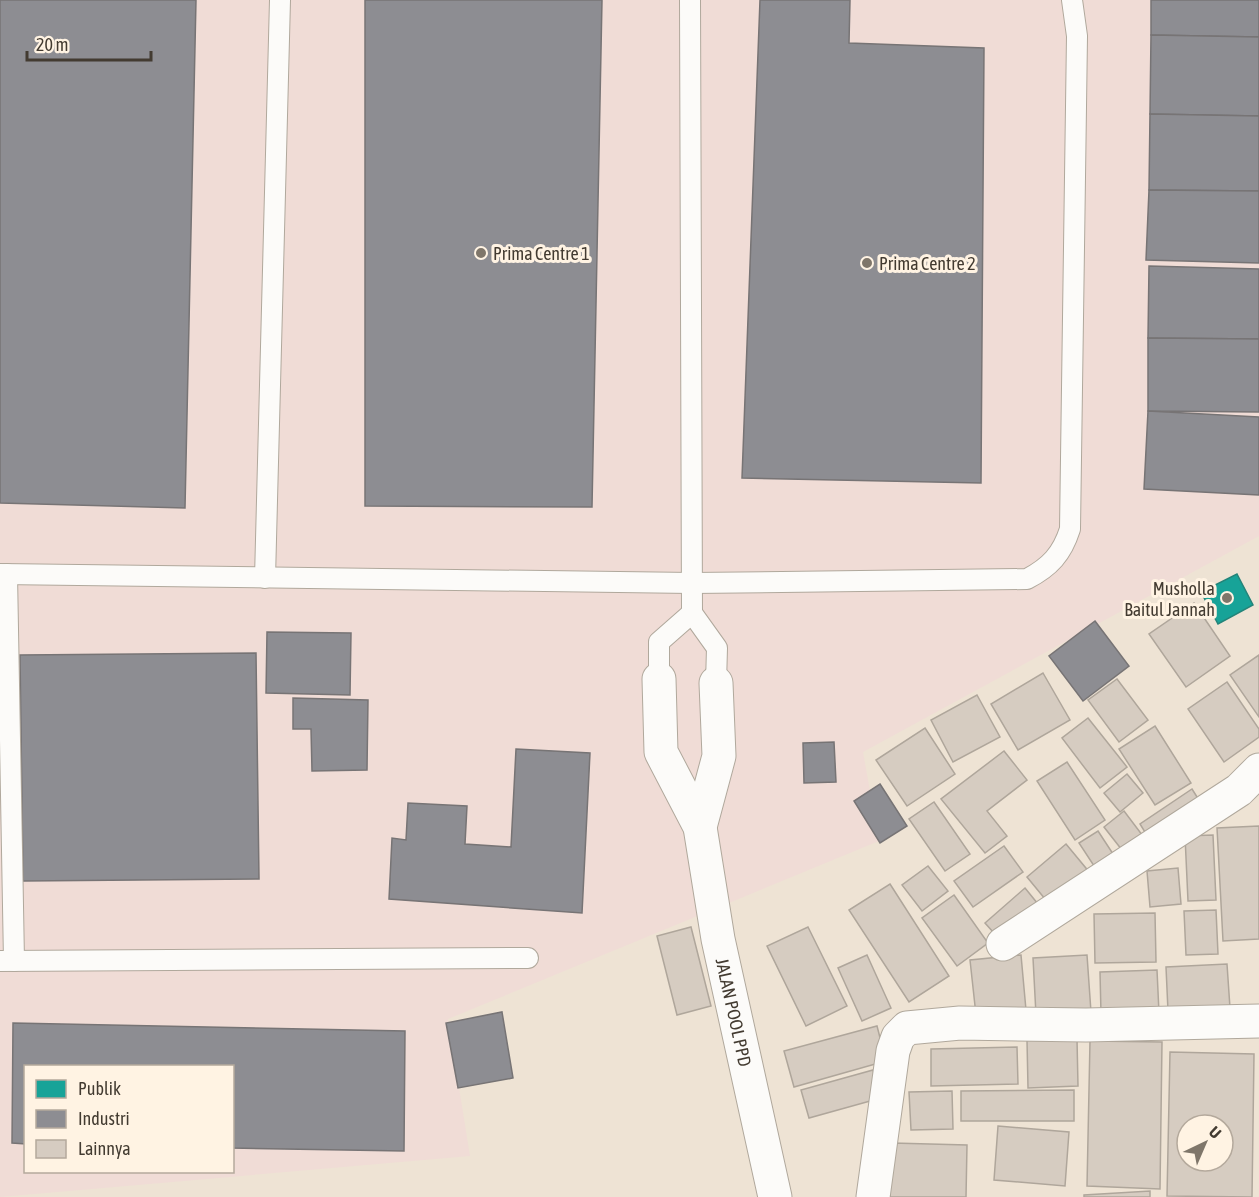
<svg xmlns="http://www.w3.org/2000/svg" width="1259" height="1197" font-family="'Asap Condensed',sans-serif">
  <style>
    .industrial { fill: #f0dcd6; fill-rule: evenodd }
    .public { fill: #17a398; stroke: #248479; stroke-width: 1.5 }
    .industry { fill: #8d8d92; stroke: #777475; stroke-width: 1.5 }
    .building { fill: #d6ccc1; stroke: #afa69b; stroke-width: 1.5; fill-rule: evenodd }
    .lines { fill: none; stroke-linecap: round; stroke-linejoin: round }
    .service-casing { stroke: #b0a89c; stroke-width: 22 }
    .minor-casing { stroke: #b0a89c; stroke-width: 35 }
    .service { stroke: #fcfbf9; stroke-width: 20 }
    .minor { stroke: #fcfbf9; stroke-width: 33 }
    .poi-dot { fill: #7f766a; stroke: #fff3e3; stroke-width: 2 }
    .labels { text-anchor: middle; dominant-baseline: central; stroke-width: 6; stroke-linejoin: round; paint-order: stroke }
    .poi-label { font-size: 18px; fill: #433b31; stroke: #fff3e3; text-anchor: start }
    .street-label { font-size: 18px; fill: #433b31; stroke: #fff3e3 }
  </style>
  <rect width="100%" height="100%" fill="#eee3d4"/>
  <path class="industrial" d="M0,0H1259V536L863,752L879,841L448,1019L470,1156L0,1197ZM26,1066H232V1172H26Z"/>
  <path class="public" d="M1237,574L1253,605L1218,624L1201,592Z"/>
  <g class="industry">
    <path d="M0,0H196L185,508L0,503Z"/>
    <path d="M365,0H602L592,507L365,506Z"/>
    <path d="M760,0H850L849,43L984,48L981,483L742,478Z"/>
    <path d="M1151,0H1259V37L1151,35Z"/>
    <path d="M1151,35L1259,37V116L1150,114Z"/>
    <path d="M1150,114L1259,116V191L1149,190Z"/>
    <path d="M1149,190L1259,191V263L1146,260Z"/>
    <path d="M1149,266L1259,269V339L1148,338Z"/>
    <path d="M1148,338L1259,339V412L1148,411Z"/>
    <path d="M1148,411L1259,417V495L1144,489Z"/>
    <path d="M1095,621L1129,666L1083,701L1049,656Z"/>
    <path d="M267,632L351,633L350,695L266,693Z"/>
    <path d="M256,653L259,879L23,881L20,655Z"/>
    <path d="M293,698L368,700L367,770L312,771L311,729H293Z"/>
    <path d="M834,742L836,782L804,783L803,743Z"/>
    <path d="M516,749L590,753L582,913L389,899L392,838L406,840L408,803L467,806L465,844L511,847Z"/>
    <path d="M880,784L907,826L880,843L854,801Z"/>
    <path d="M502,1012L513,1078L458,1088L446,1023Z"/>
    <path d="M13,1023L405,1031L404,1151L232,1148V1066H26V1144L12,1143Z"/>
  </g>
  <g class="building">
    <path d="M1194,603L1230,656L1186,687L1149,634Z"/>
    <path d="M1259,655V717L1230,675Z"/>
    <path d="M1043,673L1070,720L1018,750L991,704Z"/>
    <path d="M1117,679L1148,720L1119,742L1088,700Z"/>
    <path d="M1227,682L1259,729V737L1224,762L1188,709Z"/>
    <path d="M977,695L1000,737L953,762L931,720Z"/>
    <path d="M1088,718L1127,767L1100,788L1062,738Z"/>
    <path d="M1155,726L1191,783L1155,805L1119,749Z"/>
    <path d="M925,728L955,774L907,806L876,760Z"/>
    <path d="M1004,751L1027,780L987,811L1007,836L985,853L941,799Z"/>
    <path d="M1067,762L1105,820L1075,840L1037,781Z"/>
    <path d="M1127,774L1143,793L1120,812L1104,793Z"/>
    <path d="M1192,789L1204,808L1151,842L1140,824Z"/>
    <path d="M934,802L970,854L945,871L909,819Z"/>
    <path d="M1124,811L1149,844L1129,859L1104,827Z"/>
    <path d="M1259,826V939L1223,941L1217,828Z"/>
    <path d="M1098,831L1119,863L1100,875L1079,843Z"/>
    <path d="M1213,835L1216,900L1188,901L1185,836Z"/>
    <path d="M1066,844L1090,873L1050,905L1027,877Z"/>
    <path d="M1004,846L1023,872L973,907L954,881Z"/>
    <path d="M928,866L948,891L922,911L902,885Z"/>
    <path d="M1178,868L1181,904L1150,907L1147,871Z"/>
    <path d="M890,884L949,976L909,1002L849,910Z"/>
    <path d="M1025,888L1042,909L1002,942L985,923Z"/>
    <path d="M954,895L988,943L957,966L922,918Z"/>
    <path d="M1216,910L1218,954L1186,955L1184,911Z"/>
    <path d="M1155,913L1156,962L1095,963L1094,914Z"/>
    <path d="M691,927L711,1006L677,1015L657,936Z"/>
    <path d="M808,927L847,1006L806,1026L767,946Z"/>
    <path d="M867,955L891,1008L862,1021L838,968Z"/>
    <path d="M1021,955L1026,1010L976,1015L970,960Z"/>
    <path d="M1087,955L1091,1012L1036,1015L1033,958Z"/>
    <path d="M1227,964L1230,1008L1168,1011L1166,967Z"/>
    <path d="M1157,970L1159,1013L1101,1014L1100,972Z"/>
    <path d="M877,1026L886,1061L794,1087L784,1051Z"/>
    <path d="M1077,1039L1078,1086L1028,1088L1027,1040Z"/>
    <path d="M1090,1041L1162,1042L1160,1189L1087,1186Z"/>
    <path d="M1017,1047L1018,1084L931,1086V1049Z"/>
    <path d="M1170,1052L1254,1054L1252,1197L1167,1196ZM1187,1125H1223V1161H1187Z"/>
    <path d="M873,1070L881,1098L809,1118L801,1090Z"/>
    <path d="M1074,1090V1121H961V1091Z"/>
    <path d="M952,1091L953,1129L911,1130L909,1092Z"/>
    <path d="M998,1126L1069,1132L1065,1186L994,1180Z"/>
    <path d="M892,1143L967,1145L966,1197H890Z"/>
    <path d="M1150,1191V1197H1084V1195Z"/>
  </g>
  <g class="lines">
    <g class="service-casing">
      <g id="service">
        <path d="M690,0L692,613L717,648L716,683"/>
        <path d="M0,574L692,583L1027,579C1050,567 1062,554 1070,529L1077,36L1072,0"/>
        <path d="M7,574L14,961"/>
        <path d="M265,578L280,0"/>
        <path d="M659,679V642L692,613"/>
        <path d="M0,961L528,958"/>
      </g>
    </g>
    <g class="minor-casing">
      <g id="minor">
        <path id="s1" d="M659,679L661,752L700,827L718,939L775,1197"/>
        <path d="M700,827L719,756L716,683"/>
        <path d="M1003,944L1239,790L1259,770"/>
        <path d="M873,1197L893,1051L898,1037L907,1028L960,1023L1086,1025L1259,1021"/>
      </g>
    </g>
    <use href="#service" class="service"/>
    <use href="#minor" class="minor"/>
  </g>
  <g class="poi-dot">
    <circle cx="481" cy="253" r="6"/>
    <circle cx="867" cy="263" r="6"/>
    <circle cx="1227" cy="598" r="6"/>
  </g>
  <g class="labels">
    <g class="poi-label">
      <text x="493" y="253">Prima Centre 1</text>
      <text x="879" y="263">Prima Centre 2</text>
      <text x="1215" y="588" text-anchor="end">Musholla<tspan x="1215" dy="21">Baitul Jannah</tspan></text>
    </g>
    <g class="street-label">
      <text stroke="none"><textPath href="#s1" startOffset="346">JALAN POOL PPD</textPath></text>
    </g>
  </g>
  <rect x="24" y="1065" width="210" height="108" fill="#fff3e3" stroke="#b4a99c" stroke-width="1.5"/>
  <rect x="36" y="1080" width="30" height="18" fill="#17a398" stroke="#b4a99c" stroke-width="1.5"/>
  <text x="78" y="1095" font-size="18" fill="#433b31">Publik</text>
  <rect x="36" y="1110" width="30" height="18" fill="#8d8d92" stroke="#b4a99c" stroke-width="1.5"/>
  <text x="78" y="1125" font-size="18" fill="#433b31">Industri</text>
  <rect x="36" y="1140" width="30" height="18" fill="#d6ccc1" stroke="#b4a99c" stroke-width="1.5"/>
  <text x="78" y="1155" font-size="18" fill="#433b31">Lainnya</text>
  <g transform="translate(1205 1143) rotate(44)"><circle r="28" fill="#fff3e3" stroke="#b4a99c" stroke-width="1.5"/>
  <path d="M0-4.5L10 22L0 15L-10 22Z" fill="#7f766a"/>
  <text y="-9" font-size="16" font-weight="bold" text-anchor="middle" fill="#433b31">U</text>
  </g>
  <path d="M27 51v9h124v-9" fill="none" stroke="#433b31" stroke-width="3"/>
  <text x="36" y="51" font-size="18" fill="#433b31" stroke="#fff3e3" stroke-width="4.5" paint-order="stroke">20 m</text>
</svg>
